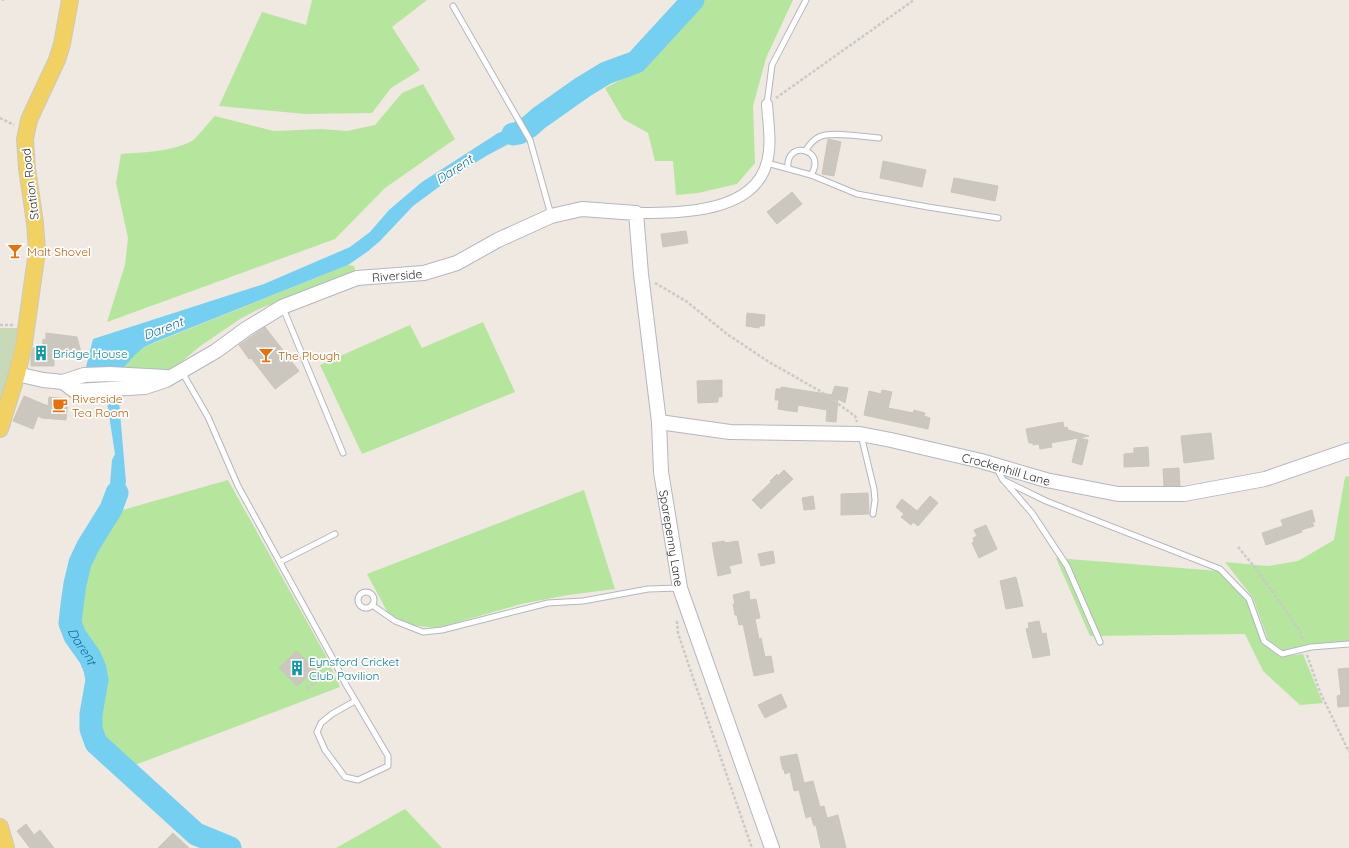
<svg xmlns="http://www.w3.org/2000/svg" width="1349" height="848" font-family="Quicksand,sans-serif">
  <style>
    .green { fill: #b6e59e }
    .cemetery { fill: #c8d9b8 }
    .water { fill: #75cff0 }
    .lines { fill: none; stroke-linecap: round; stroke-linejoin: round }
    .river { stroke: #75cff0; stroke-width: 23 }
    .building { fill: #cbc7bf; stroke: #cbc5ba }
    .lane-casing { stroke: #b4b7c1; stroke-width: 7 }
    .street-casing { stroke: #b4b7c1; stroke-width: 12 }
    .secondary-casing { stroke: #b4b7c1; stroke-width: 16 }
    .primary-casing { stroke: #c9c9c9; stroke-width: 18 }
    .path { stroke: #c9c9c9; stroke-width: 2.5; stroke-dasharray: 3 2; stroke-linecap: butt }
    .lane { stroke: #fff; stroke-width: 5 }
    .street { stroke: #fff; stroke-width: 10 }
    .secondary { stroke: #fff; stroke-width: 14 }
    .primary { stroke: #f2d163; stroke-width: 16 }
    .labels { text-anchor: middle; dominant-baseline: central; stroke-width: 3.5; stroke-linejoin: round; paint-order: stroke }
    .street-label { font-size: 12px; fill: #2e2e2e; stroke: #fff }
    .food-label { font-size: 12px; fill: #c56008; stroke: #fff; text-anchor: start }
    .culture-label { font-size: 12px; fill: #0d838f; stroke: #fff; text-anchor: start }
    .water-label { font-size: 13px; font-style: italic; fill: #0d6fa3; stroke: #fff }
  </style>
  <rect width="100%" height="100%" fill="#efe9e1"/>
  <g class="green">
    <path d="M312,0H427L392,27L420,70L391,88L372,113L306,114L219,106L262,12L306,25Z"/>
    <path d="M703,0H793L766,58L753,106L755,163L737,184L698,193L676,195L673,161H655L648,133L623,119L605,88L646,67Z"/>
    <path d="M423,84L455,139L385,188L335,239L107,322L125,265L128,238L116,183L121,154C145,152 170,152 192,141C196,139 210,121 215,116L274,131L322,129L347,131L375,125L402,93Z"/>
    <path d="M348,265L354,266L356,273L261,308L240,319L199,347L173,369L123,372C124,362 137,353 144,347Z"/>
    <path d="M483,322L515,392L362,454L320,365L410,325L422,348Z"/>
    <path d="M1349,476V642L1304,647L1284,651L1268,640L1253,598L1225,562L1268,566L1298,561L1334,540L1345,477Z"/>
    <path d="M228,480L326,656L340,687L127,768L101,742L95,715L103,680L96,657L77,624L80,589L87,563L97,537L119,511Z"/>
    <path d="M584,490L615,589L568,595L521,604L437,628L409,625L388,613L367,574Z"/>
    <path d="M1056,558L1219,571L1247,601L1262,642L1280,657L1303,654L1323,703L1300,705L1263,671L1245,634L1090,636Z"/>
    <path d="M405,809L442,848H336Z"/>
  </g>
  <path class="cemetery" d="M0,328H18L8,376L0,405Z"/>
  <path class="water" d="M537,113L542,124L525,138L516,140L486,156L451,178L413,206L380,241L367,252L348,265L155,342L144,347L136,354L123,368L119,401L126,482L121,502L111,525L97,516L109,496L112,460L115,454L105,389L74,385L76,373L86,367L93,339L264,284L350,247L370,232L389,210L422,182L498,133L509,129L518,128L526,124Z"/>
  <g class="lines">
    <g class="river">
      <path d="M513,134L519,133L530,126L539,118L583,87L606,73L636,62L693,0"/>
      <path id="s1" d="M117,493L111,509L88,546L80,563L75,584L72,605L70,623L75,636L90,657L95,669L97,680L91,714V729L96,743L196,834L230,848"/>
    </g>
  </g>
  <g class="building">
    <path d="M828,139L841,142L834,176L822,174Z"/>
    <path d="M883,161L926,170L922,187L880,178Z"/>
    <path d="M954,178L998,186L995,201L951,192Z"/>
    <path d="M792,192L802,204L777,224L767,212Z"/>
    <path d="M686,231L688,243L663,247L661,234Z"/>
    <path d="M747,313L765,315L764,326H759V328L746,326Z"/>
    <path d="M265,327L299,371L275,389L251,358L249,359L239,345Z"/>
    <path d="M46,333L77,337L81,352L74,353V355L54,356V366H31V355L33,348H42L43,339L46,340Z"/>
    <path d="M722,380V397H718V402L698,403L697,381Z"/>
    <path d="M835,386L848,388L845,403L838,399L836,422L826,421L827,410L798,405L797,412L778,409L779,400H775L776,389H781V387L833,395L832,394Z"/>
    <path d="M882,390L892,392L888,408L913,413L914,410L925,413L924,416L930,418L928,429L864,415L869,391L881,394Z"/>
    <path d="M24,396L48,406L49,397L68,399L66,420L42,418L38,416L33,429L13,421Z"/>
    <path d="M1063,422L1064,428L1067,427L1068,430L1089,436L1079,438L1088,440L1082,465L1072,462L1078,438L1051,443L1052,447L1040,449L1039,444L1033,445V443H1029L1026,429Z"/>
    <path d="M1211,433L1214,459L1184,463L1181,436Z"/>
    <path d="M1148,447L1149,466L1124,467V454L1134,453V448Z"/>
    <path d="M1179,468L1180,486H1164L1163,469Z"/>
    <path d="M784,470L793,479L761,509L752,500L771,482L770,481L777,474L778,476Z"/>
    <path d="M868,493L869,514L841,515V494Z"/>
    <path d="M813,496L815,509L804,510L802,498Z"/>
    <path d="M930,496L938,503L918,526L913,522L911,525L901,517L904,514L896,507L902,499L917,511Z"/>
    <path d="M1312,510L1315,522H1312L1314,526L1301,530L1302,532L1266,545L1262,533L1283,526L1281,520Z"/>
    <path d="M986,525L997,549L979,558L972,543L974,541L973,538L977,536L974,530Z"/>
    <path d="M724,541L725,543L738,541L742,563L729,566L731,573L718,576L712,543Z"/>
    <path d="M773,551L775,563L761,566L758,554Z"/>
    <path d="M1016,577L1023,606L1006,609L1000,581Z"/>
    <path d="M749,591L750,600L756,599L760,618L755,619L759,639L761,638L765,657L771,656L774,672L754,676L743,624L739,625L737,615H735L733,604H735L733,595Z"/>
    <path d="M1039,621L1042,634L1046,633L1050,655L1033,658L1026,629L1029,628L1028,623Z"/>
    <path d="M296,651L316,669L297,686L279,668Z"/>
    <path d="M1349,668V706L1338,707L1337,696L1341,695L1338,669Z"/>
    <path d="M781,694L787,707L765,718L758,705Z"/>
    <path d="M797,754L804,783L813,781L820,807L824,806L827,818L838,815L846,848H821L816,825L814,826L811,816L806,818L799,790L794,791L790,772L785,774L784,769L783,770L780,757Z"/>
    <path d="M26,824L34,835L40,830L54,848H30L17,831Z"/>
    <path d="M173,833L189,848H158Z"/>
  </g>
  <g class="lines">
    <g class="lane-casing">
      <g id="lane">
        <path d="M453,6L530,140L551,215"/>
        <path d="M767,104L772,65L806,0"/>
        <path d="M806,150C809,145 813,140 819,137C830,131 865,137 879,138"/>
        <path d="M767,163L811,175L857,194L928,207L998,218"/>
        <path d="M788,168C785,139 828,149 811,175"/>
        <path d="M283,308L343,453"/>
        <path d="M182,372L208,417L238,486L333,659L345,683L388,756V766L358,780L345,777L325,750L317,732L321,723L332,714L355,701"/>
        <path d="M861,435L874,489L875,500L873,514"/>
        <path d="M997,469L1003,480L1046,501L1220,569L1249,599L1264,641L1282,654L1311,647L1349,644"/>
        <path d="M1005,482L1032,513L1067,566L1100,642"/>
        <path d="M280,562L335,534"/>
        <circle cx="366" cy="600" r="8"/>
        <path d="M372,605L395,621L423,632L442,630L548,603L583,601L648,589L679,588"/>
      </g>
    </g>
    <g class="street-casing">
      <path id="street" d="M636,213C678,213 754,214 767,162C772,144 768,122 767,104"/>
    </g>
    <g class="secondary-casing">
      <g id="secondary">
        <path d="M17,374L43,380L63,382L84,375L110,374L166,377"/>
        <path id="s2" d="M63,382L75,391L145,387L166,380L216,351L246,329L282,307L357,278L424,273L457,263L498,240L551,216L582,209L636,213L641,274L659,422L661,472L680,588L772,848"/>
        <path id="s3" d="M659,422L730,432L860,434L891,440L981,461L1046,480L1118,494H1184L1265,479L1349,450"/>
      </g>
    </g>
    <g class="primary-casing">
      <g id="primary">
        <path d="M0,429L17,374L24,344L37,251L35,223L27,168L25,139L29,120L35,107L57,60L62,44L70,0"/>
        <path d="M0,827L6,848"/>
      </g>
    </g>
    <g class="path">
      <path d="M3,0V1"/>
      <path d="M776,98L914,0"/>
      <path d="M0,118L14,125"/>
      <path d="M655,283L686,301L727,334L769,362L820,391L855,416L857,422"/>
      <path d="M0,325H13"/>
      <path d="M1238,547L1257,570L1300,631L1303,641"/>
      <path d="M677,621L678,633L689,666L752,848"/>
      <path d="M1307,655L1320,692L1349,752"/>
      <path d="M307,689L326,673L329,668"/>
    </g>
    <use href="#lane" class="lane"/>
    <use href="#street" class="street"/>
    <use href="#secondary" class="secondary"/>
    <use href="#primary" class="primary"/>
  </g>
  <defs>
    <g id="bar-bare" transform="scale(1.2)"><path d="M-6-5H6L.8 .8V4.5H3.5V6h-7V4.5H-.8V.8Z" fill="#e8710a" stroke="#fff" stroke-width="2.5" paint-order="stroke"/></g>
    <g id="building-bare" transform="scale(1.2)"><path d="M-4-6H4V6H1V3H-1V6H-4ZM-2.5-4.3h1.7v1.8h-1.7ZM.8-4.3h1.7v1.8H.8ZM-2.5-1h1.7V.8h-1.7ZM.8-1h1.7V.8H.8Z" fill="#0f9aa8" stroke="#fff" stroke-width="2.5" paint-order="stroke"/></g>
    <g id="cafe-bare" transform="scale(1.2)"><path d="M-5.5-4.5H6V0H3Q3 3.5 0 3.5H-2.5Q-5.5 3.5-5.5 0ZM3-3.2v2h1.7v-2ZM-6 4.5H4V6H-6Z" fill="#e8710a" stroke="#fff" stroke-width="2.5" paint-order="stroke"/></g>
  </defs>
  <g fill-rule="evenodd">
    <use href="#bar-bare" x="15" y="251"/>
    <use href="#building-bare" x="41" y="353"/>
    <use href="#bar-bare" x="266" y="355"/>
    <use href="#cafe-bare" x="60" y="405"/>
    <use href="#building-bare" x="297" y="668"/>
  </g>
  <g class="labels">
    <g class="street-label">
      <text transform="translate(30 184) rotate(-97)">Station Road</text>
      <text stroke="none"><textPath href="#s2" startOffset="365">Riverside</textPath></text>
      <text stroke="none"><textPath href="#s3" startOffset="352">Crockenhill Lane</textPath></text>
      <text stroke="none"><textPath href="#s2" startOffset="945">Sparepenny Lane</textPath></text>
    </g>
    <g class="food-label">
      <text x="27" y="251">Malt Shovel</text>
      <text x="278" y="355">The Plough</text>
      <text x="72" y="398">Riverside<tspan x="72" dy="14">Tea Room</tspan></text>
    </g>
    <g class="culture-label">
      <text x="53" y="353">Bridge House</text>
      <text x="309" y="661">Eynsford Cricket<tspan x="309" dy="14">Club Pavilion</tspan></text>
    </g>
    <g class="water-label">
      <text transform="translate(454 169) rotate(-33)">Darent</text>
      <text transform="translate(163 328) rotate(-21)">Darent</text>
      <text stroke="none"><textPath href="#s1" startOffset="167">Darent</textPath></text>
    </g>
  </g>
</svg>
